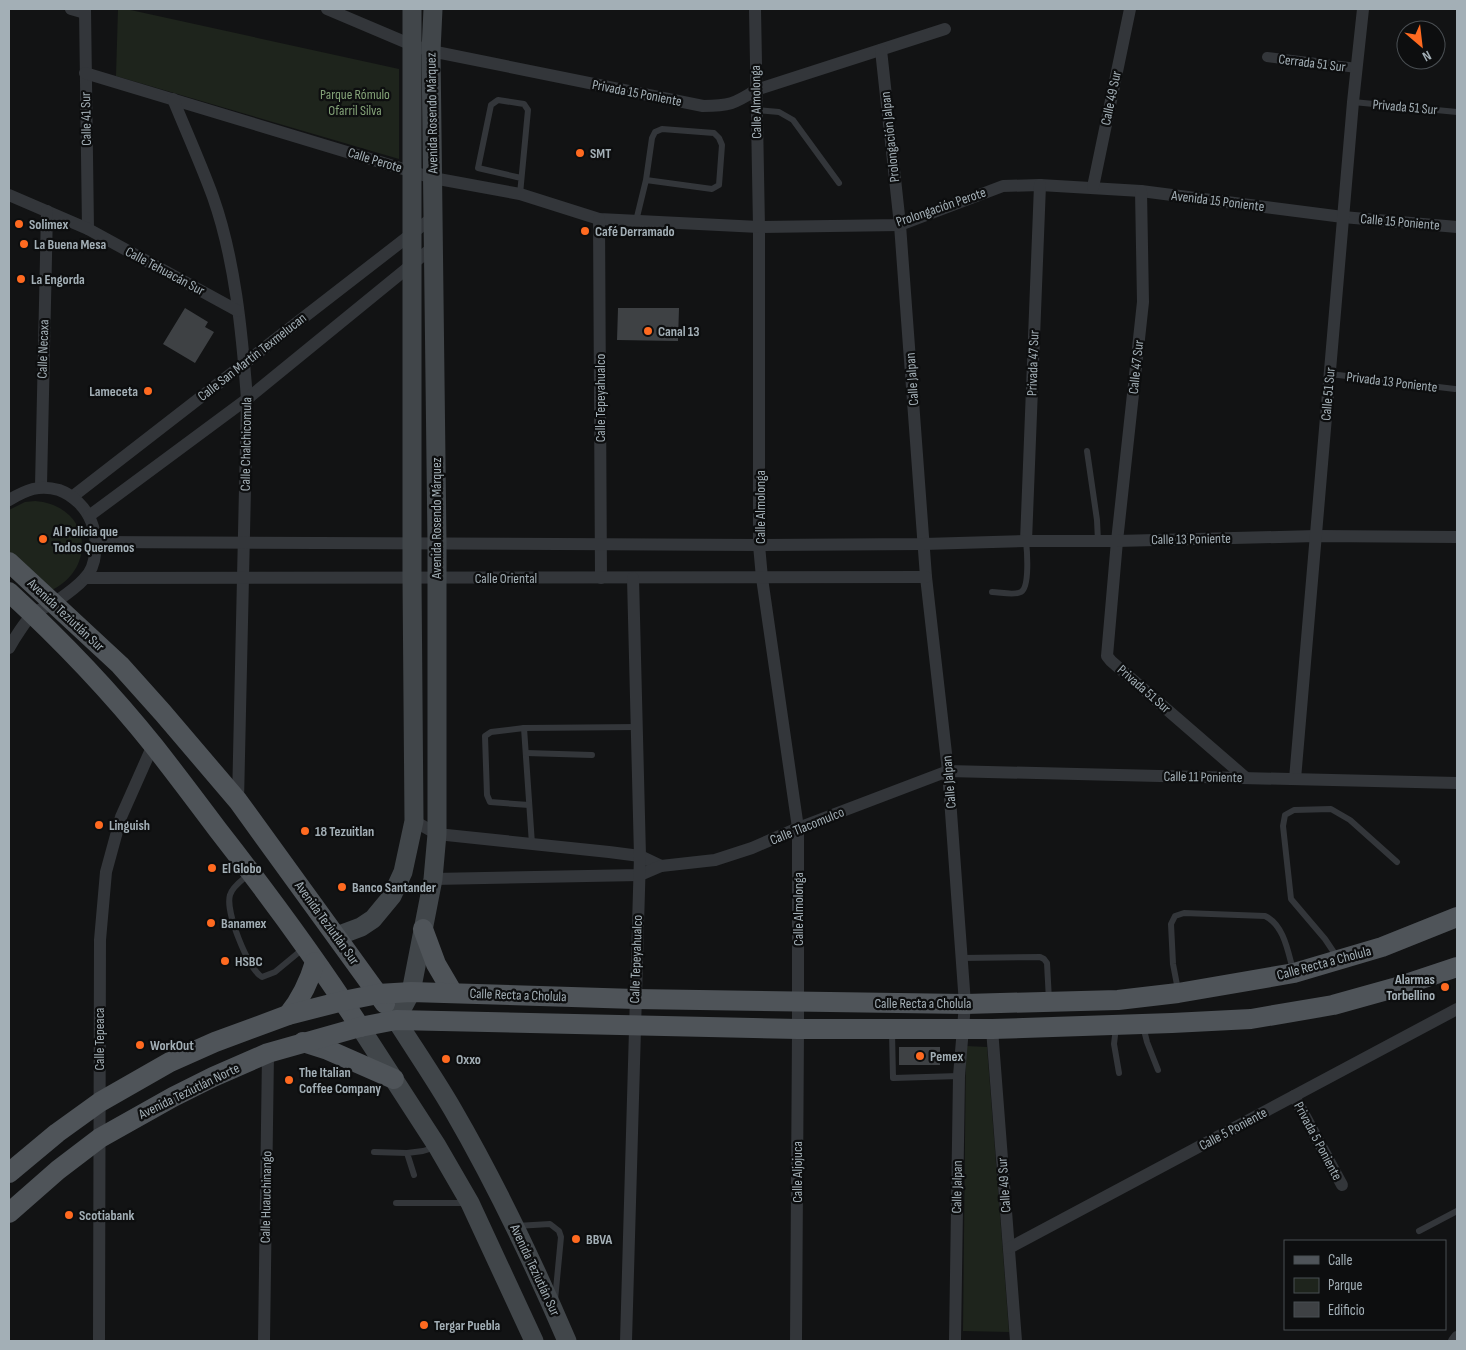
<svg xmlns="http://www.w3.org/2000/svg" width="1466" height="1350" font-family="'Sofia Sans Condensed',sans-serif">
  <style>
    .green { fill: #1e241c }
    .building { fill: #3e4144 }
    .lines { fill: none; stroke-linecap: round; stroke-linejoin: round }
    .service { stroke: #33363a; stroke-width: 6 }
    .pedestrian { stroke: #33363a; stroke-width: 10 }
    .minor { stroke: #33363a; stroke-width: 12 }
    .secondary { stroke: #41464a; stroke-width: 19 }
    .primary { stroke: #4f5459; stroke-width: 20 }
    .poi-dot { fill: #ff6a20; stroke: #0d0e0f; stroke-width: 2 }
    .labels { text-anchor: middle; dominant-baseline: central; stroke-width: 4.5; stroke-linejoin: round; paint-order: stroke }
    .street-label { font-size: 14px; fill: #a3afb6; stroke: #0d0e0f }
    .park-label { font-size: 14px; fill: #84a378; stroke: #0d0e0f }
    .poi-label { font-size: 14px; font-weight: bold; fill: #a3afb6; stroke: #0d0e0f; text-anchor: start }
  </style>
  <rect width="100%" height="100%" fill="#121314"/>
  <g class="green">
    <path d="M118,9H126L399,69V159L116,76Z"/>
    <path d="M35,501C89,505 99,566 52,590L9,553V510L25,502Z"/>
    <path d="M966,1046L987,1047L1009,1332L963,1331Z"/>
  </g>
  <g class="building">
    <path d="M185,308L208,322L205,327L214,332L195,363L163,344Z"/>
    <path d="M618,308H679L678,341L617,340Z"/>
    <rect x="899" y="1047" width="41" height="18"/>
  </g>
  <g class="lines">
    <g class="service">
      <path d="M1353,102L1457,112"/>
      <path d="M756,110L779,112L793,120L839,183"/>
      <path d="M520,194L528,110L524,104L498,100L491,105L478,168L521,178"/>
      <path d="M636,221L646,180L652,138L655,132L662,129L714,133L719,138L722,145L719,185L712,189L646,180"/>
      <path d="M1330,374L1455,389"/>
      <path d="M1087,451L1097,520L1098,541"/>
      <path d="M992,592C1000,592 1014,596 1021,592C1030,587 1027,550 1026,541"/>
      <path d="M524,728L532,844"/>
      <path d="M526,753L592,755"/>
      <path d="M529,805L490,802L487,795L485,736L491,732L524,728L637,727"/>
      <path d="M248,875C242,880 232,887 230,895C225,911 248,969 262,977L275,972L304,948"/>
      <path d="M1337,957L1325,939L1291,899L1283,826L1285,815L1294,810L1331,809L1350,820L1397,862"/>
      <path d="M961,958L1040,957L1044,959L1047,963L1049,1000"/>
      <path d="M1178,990L1173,964L1171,924L1175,916L1184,913L1265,916C1284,925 1288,952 1293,970"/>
      <path d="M1143,1026L1147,1042L1158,1070"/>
      <path d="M1116,1027L1114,1044L1119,1073"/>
      <path d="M892,1032L893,1078L959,1076"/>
      <path d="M374,1152L407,1153"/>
      <path d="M414,1175L407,1153L423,1151L436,1147"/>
      <path d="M396,1203H466"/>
      <path d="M516,1226L550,1224L559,1231L561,1237L555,1300"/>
      <path d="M1419,1231L1457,1211"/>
    </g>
    <path class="pedestrian" d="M1267,57L1357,68"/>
    <g class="minor">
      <path d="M71,9L85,13"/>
      <path d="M85,9L88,229"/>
      <path d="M327,9L412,45L431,51L703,106C729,106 734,104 756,90L945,29"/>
      <path d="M755,9L759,227V545L762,578L798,828V1029L796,1341"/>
      <path d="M881,50L900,225L926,577L948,771L965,1004L959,1076L955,1341"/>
      <path d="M85,73L433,178L520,194L599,219L759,227L900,225L1003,186L1040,185L1141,191L1343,217L1457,227"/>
      <path d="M173,99C186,131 201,164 213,197C235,259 242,333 247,399L238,801"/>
      <path d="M1093,187L1130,9"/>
      <path d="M1141,191L1143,302L1117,541L1107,656L1111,661L1246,778"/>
      <path d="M9,195L88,229L238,311"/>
      <path d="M599,219L601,578"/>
      <path d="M41,486L47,211"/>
      <path d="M72,497L432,218"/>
      <path d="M9,500C26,490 39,484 59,490C73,495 86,508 91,521C98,538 98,566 84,579C76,588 64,596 54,603C47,607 39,609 33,614C26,620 14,639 9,648"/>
      <path d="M89,516L247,399L432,248"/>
      <path d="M1026,541L1040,185"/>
      <path d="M96,542L759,545L924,544L1026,541H1117L1316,536L1457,537"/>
      <path d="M86,578L926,577"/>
      <path d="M1295,779L1353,102L1363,9"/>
      <path d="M414,821L437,834L609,852L640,856L661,866"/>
      <path d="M433,879L640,875L661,866L715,860L752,848L798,828L948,771L1457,783"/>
      <path d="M992,1029L1016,1341"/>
      <path d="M1294,1096L1342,1185"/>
      <path d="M1009,1248L1457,1009"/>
      <path d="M99,1341L100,940L106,872L121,817L153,745"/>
      <path d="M264,1341L268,1053"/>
      <path d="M626,1341L640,856L633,578"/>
      <path d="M1454,1341L1457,1337"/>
    </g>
    <g class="secondary">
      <path d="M433,9L431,51L437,543V834L433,879L411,992L396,1020C415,1050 435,1079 453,1110C496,1184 533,1262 567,1341"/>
      <path d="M337,936L361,927L373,919L392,896L403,872L414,821L412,578V9"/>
      <path d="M360,1027L437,1146L470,1203L534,1341"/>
    </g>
    <g class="primary">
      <path d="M9,562L120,665L163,713L238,801L385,1004"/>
      <path d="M9,592C60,639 110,691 154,746C176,774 197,802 218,830C268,894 316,959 360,1027"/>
      <path d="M423,929L436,964L453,993"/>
      <path d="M288,1015C301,999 309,982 315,962"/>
      <path d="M303,1042L328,1050L394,1079"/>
      <path d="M9,1173L57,1133L100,1102L170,1062L215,1042L288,1015L343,1001L378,994L411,992L635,999L965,1004L1118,1000L1178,993L1294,973L1382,947L1457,917"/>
      <path d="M9,1213L58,1170L100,1138L173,1097L213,1077L268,1053L360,1027L396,1020L798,1029H992L1172,1023L1251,1019L1333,1005L1394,988L1457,967"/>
    </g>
  </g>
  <g class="poi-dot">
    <circle cx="580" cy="153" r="5"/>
    <circle cx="19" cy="224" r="5"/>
    <circle cx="585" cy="231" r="5"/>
    <circle cx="24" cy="244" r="5"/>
    <circle cx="21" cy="279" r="5"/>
    <circle cx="648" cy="331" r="5"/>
    <circle cx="148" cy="391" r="5"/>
    <circle cx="43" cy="539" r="5"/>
    <circle cx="99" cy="825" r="5"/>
    <circle cx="305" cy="831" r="5"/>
    <circle cx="212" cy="868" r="5"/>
    <circle cx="342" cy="887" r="5"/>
    <circle cx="211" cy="923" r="5"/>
    <circle cx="225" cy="961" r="5"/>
    <circle cx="1445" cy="987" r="5"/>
    <circle cx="140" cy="1045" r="5"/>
    <circle cx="920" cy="1056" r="5"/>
    <circle cx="446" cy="1059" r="5"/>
    <circle cx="289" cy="1080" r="5"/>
    <circle cx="69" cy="1215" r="5"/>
    <circle cx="576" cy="1239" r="5"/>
    <circle cx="424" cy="1325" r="5"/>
  </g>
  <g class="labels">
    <g class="street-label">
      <text transform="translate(1312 63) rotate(7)">Cerrada 51 Sur</text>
      <text transform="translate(637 93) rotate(11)">Privada 15 Poniente</text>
      <text transform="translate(1111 98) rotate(-78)">Calle 49 Sur</text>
      <text transform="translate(756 102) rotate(-91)">Calle Almolonga</text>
      <text transform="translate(1405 107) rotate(5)">Privada 51 Sur</text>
      <text transform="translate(432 113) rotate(-91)">Avenida Rosendo Márquez</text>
      <text transform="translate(86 119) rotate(-91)">Calle 41 Sur</text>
      <text transform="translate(890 137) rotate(-96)">Prolongación Jalpan</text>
      <text transform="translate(375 160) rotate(17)">Calle Perote</text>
      <text transform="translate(1218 201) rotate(7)">Avenida 15 Poniente</text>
      <text transform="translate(941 207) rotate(-19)">Prolongación Perote</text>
      <text transform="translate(1400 222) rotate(5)">Calle 15 Poniente</text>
      <text transform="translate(165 271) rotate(28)">Calle Tehuacán Sur</text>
      <text transform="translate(43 349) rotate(-88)">Calle Necaxa</text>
      <text transform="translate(252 357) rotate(-38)">Calle San Martín Texmelucan</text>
      <text transform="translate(1033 363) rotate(-88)">Privada 47 Sur</text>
      <text transform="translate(1136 367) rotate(-84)">Calle 47 Sur</text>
      <text transform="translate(912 379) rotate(-94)">Calle Jalpan</text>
      <text transform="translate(1392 382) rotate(7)">Privada 13 Poniente</text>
      <text transform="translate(1328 394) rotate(-85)">Calle 51 Sur</text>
      <text transform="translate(600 398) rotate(-90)">Calle Tepeyahualco</text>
      <text transform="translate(246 444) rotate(-89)">Calle Chalchicomula</text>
      <text transform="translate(760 507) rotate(-90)">Calle Almolonga</text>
      <text transform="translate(436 518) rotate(-90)">Avenida Rosendo Márquez</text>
      <text transform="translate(1191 539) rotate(-1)">Calle 13 Poniente</text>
      <text x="506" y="578">Calle Oriental</text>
      <text transform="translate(66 615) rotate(43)">Avenida Teziutlán Sur</text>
      <text transform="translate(1144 689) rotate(41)">Privada 51 Sur</text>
      <text transform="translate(1203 777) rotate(1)">Calle 11 Poniente</text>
      <text transform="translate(949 782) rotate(-95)">Calle Jalpan</text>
      <text transform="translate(807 826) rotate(-22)">Calle Tlacomulco</text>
      <text transform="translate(798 909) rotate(-90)">Calle Almolonga</text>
      <text transform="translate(327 923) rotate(54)">Avenida Teziutlán Sur</text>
      <text transform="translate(636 959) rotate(-88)">Calle Tepeyahualco</text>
      <text transform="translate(1324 963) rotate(-15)">Calle Recta a Cholula</text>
      <text transform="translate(518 995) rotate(2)">Calle Recta a Cholula</text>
      <text x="923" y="1003">Calle Recta a Cholula</text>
      <text transform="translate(99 1039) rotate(-90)">Calle Tepeaca</text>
      <text transform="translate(189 1091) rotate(-26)">Avenida Teziutlán Norte</text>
      <text transform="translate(1233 1129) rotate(-28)">Calle 5 Poniente</text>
      <text transform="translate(1318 1141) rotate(62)">Privada 5 Poniente</text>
      <text transform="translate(797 1172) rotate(-90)">Calle Aljojuca</text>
      <text transform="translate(1004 1185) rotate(-94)">Calle 49 Sur</text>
      <text transform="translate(957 1187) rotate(-89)">Calle Jalpan</text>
      <text transform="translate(266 1197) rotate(-89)">Calle Huauchinango</text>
      <text transform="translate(535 1270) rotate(65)">Avenida Teziutlán Sur</text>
    </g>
    <g class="park-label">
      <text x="355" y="94">Parque Rómulo<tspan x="355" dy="16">Ofarril Silva</tspan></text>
    </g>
    <g class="poi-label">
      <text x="590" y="153">SMT</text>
      <text x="29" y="224">Solimex</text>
      <text x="595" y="231">Café Derramado</text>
      <text x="34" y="244">La Buena Mesa</text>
      <text x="31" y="279">La Engorda</text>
      <text x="658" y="331">Canal 13</text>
      <text x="138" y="391" text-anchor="end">Lameceta</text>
      <text x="53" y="531">Al Policia que<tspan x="53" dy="16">Todos Queremos</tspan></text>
      <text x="109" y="825">Linguish</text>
      <text x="315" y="831">18 Tezuitlan</text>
      <text x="222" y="868">El Globo</text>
      <text x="352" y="887">Banco Santander</text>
      <text x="221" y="923">Banamex</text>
      <text x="235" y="961">HSBC</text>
      <text x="1435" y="979" text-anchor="end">Alarmas<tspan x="1435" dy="16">Torbellino</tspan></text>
      <text x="150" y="1045">WorkOut</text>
      <text x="930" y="1056">Pemex</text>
      <text x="456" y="1059">Oxxo</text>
      <text x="299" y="1072">The Italian<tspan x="299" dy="16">Coffee Company</tspan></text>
      <text x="79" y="1215">Scotiabank</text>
      <text x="586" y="1239">BBVA</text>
      <text x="434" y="1325">Tergar Puebla</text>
    </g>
  </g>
  <rect width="1466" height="1350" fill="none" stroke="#a3afb6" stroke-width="20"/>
  <rect x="1284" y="1240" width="162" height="90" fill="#0d0e0f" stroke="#494e52"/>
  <rect x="1294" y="1256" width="25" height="8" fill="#4f5459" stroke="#494e52"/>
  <text x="1328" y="1265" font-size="15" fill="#a3afb6">Calle</text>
  <rect x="1294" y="1278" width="25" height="15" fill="#1e241c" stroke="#494e52"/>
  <text x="1328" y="1290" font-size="15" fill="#a3afb6">Parque</text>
  <rect x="1294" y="1302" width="25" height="15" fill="#3e4144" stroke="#494e52"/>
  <text x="1328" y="1315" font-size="15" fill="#a3afb6">Edificio</text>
  <g transform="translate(1421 45) rotate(152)"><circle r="24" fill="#0d0e0f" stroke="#494e52"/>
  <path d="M0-4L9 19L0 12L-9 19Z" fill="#ff6a20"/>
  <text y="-8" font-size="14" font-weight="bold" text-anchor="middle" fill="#a3afb6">N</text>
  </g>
</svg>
